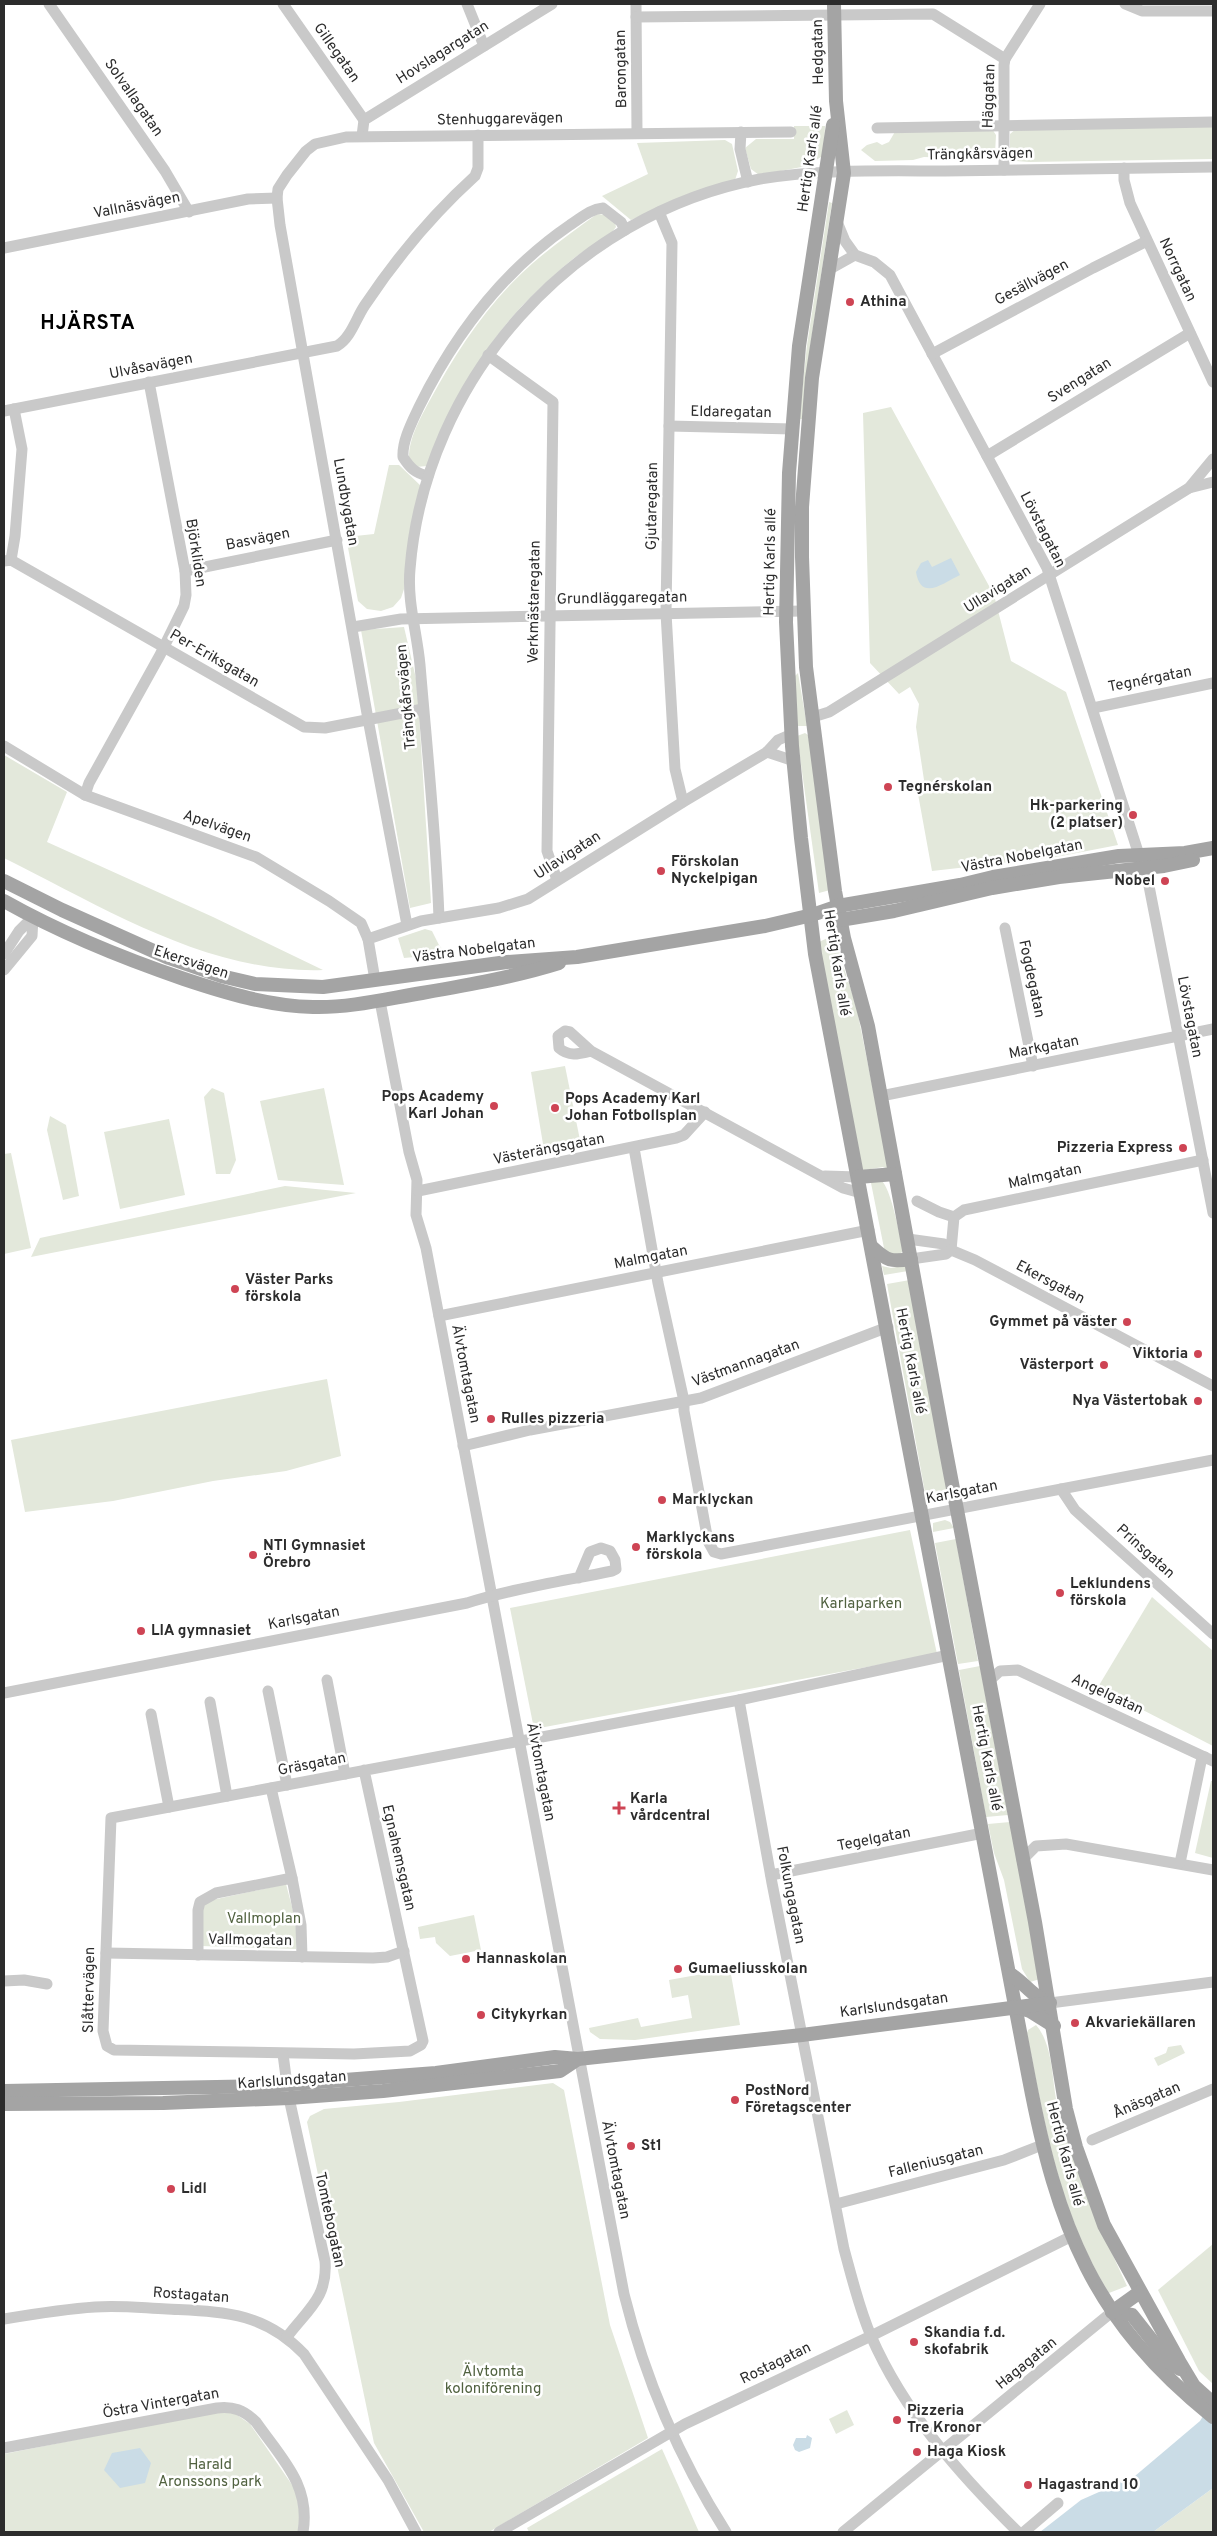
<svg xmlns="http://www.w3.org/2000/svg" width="1217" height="2536" font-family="Overpass,sans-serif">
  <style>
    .green { fill: #e3e8db }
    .water { fill: #cadce6 }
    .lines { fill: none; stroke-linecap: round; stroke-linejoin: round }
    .minor { stroke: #c9c9c9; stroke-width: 11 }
    .major { stroke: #a4a4a4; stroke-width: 14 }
    .poi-dot { fill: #ce4454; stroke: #fff; stroke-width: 2 }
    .labels { text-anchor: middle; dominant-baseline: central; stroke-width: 5; stroke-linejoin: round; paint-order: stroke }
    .street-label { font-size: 15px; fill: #2c2c2c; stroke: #fff }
    .poi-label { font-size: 15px; font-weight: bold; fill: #2c2c2c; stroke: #fff; text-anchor: start }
    .park-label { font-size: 15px; fill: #516240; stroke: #fff }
    .district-label { font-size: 20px; font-weight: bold; letter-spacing: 1px; fill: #000; stroke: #fff }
  </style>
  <rect width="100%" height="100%" fill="#fff"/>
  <g class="green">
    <path d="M794,126H825L824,155L807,166L759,175L751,169L745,148L756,139H794Z"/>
    <path d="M1213,126V159L1029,162L1015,161L1010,153V134L1016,129Z"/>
    <path d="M992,129L996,135L995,154L989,159L924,157L913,160L875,161L861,150L867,145L877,142L882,145L889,142L896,130Z"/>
    <path d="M725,140L732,144L738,171L735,180L673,201L631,220L602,196L648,174L637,143Z"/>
    <path d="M829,202L832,203L811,341L802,419H799L807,345Z"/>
    <path d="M597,214C605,214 615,218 616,227C607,241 586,248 573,259C560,269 548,281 536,292C485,340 453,402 427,466L416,467L409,460C408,439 421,417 430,400C455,354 484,309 522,273C545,251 571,233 597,214Z"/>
    <path d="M891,407L994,595L1011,661L1066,692L1118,845L1056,857L932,871L918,794L924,780L916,727L919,704L910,687L899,694L870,663L863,413Z"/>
    <path d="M389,465H399L421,486L411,529L404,589L401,598L393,607L381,611L367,609L358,601L346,537L374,534Z"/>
    <path d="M404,627L417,683L431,903L410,908L361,630Z"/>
    <path d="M798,673L807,726H797L795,676Z"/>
    <path d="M805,733L808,735L818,790L830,890L819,893L797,736Z"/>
    <path d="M4,755L67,792L47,842L213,917L323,970C208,974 103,907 4,858Z"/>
    <path d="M425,929L432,931L439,945L446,954L404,958L398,938Z"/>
    <path d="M836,934L840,956L856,1005L889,1169L883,1167L864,1170L861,1168L819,942Z"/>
    <path d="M565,1066L581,1145L544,1150L531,1072Z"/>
    <path d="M212,1088L224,1093L236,1160L230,1174H216L204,1097Z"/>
    <path d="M324,1088L344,1185L278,1180L260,1101Z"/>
    <path d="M50,1116L66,1125L79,1196L63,1200L47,1130Z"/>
    <path d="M169,1119L185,1195L120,1209L104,1132Z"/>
    <path d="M11,1153L31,1248L4,1254V1154Z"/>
    <path d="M873,1180H881C891,1188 900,1236 903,1251C898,1257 892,1254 885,1252L884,1248L871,1183Z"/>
    <path d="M285,1186L356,1193L31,1257L40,1238Z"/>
    <path d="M907,1265L908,1271L884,1275L882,1266L891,1268Z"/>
    <path d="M910,1280L948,1494L926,1498L887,1284Z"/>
    <path d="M327,1379L341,1456L286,1471L213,1481L113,1501L25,1512L11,1440Z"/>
    <path d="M945,1520L950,1522L954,1528L933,1532V1523Z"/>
    <path d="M910,1530L937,1654L534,1729L510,1608Z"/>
    <path d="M956,1539L978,1661L958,1664L935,1543Z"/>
    <path d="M1152,1597L1213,1651V1746L1098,1687Z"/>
    <path d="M980,1666L1008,1815L986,1817L959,1670Z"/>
    <path d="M1211,1781H1213V1858L1195,1853Z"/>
    <path d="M1010,1822L1040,1979L1030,1982L1022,1969L1004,1880L994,1853L988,1824Z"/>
    <path d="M286,1884L296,1922V1949L201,1946L203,1902Z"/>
    <path d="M474,1915L481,1950L450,1956L436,1943L435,1937L420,1939L418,1927Z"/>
    <path d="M730,1969L740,2025L635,2040L600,2039L590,2032L589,2028L638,2018L641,2027L692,2018L688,1995L672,1998L669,1980Z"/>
    <path d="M1036,2025C1055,2047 1051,2085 1059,2112C1078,2172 1100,2229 1127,2286L1109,2293C1060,2215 1044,2123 1027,2033L1028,2030Z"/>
    <path d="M1181,2045L1185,2053L1158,2066L1154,2058L1166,2053L1168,2047Z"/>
    <path d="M553,2083L564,2090L610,2325L648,2438L489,2532H424L374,2443L307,2122L310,2116L324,2109L399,2102Z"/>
    <path d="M1213,2244V2384L1199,2371L1158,2290Z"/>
    <path d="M847,2410L854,2425L836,2434L829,2419Z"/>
    <path d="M215,2412H233L250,2424L297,2492L302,2505L298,2532H4V2454Z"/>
    <path d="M662,2449L699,2532H529L527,2528Z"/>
    <path d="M1213,2488V2532H1153Z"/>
  </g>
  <g class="water">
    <path d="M951,558L960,575C943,583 921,602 916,572L921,563L928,560L932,567Z"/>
    <path d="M1213,2400V2488L1153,2532H1040L1081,2500L1135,2476L1200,2421Z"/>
    <path d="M807,2435L812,2438L810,2448L799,2452L795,2450L793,2445L796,2438H806Z"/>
    <path d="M140,2448L151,2463L145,2483L120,2488L104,2470L112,2453Z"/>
  </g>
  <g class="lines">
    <g class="minor">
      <path d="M49,4L165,171L189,212"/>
      <path d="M283,4L364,120"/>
      <path d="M467,4L484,46"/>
      <path d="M636,4L637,133"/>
      <path d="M1125,4L1142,11H1213"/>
      <path d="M636,17L933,14L1005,59"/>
      <path d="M877,128L1213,122"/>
      <path d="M741,132L740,149L748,182"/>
      <path d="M362,136L364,120L552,4"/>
      <path d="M1124,168V180L1130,203L1213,382"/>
      <path d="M1004,170V65L1005,59L1040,4"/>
      <path d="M659,212L672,243L666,613L675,769L683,802"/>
      <path d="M838,224L845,241L855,255L874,262L890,275L1047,568L1139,855"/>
      <path d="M4,248L248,199L277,198"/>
      <path d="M830,269L855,255"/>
      <path d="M932,354L1093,268L1147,241"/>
      <path d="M488,355L553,402L547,851L557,880"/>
      <path d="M4,411L337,346C351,338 356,318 365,305C397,257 432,215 475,176L478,168V135"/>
      <path d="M669,426L792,429"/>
      <path d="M987,456L1190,333"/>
      <path d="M428,476C415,473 410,468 403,457C402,441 412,422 419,407C454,336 504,270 570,225C581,218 590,209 603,208L621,222L625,230"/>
      <path d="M1189,488L1213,482"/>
      <path d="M11,560L15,536L22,449L14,409"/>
      <path d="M4,561L11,560L304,727L325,728L423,709"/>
      <path d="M185,571L337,540"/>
      <path d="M353,627L401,619L803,611"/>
      <path d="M1093,708L1213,683"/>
      <path d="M813,717L829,712L1189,488L1213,459"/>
      <path d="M4,746L85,795L256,857L329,901L361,923L368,939L375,980"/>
      <path d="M767,752L794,761"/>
      <path d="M85,795L89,783L160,655L184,606L186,595L185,571L149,382"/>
      <path d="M1149,886L1213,1213"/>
      <path d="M439,918C436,833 427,749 420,665C417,632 407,602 410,569C425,380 572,214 760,179C817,169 887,171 945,171C1035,169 1124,168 1213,167"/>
      <path d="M407,925L368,719L280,225L277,198L278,189L287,175L306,151L315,144L346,137L791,132"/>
      <path d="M1005,928L1033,1066"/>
      <path d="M368,939L421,921L499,908L528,899L683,802L767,752L778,740L792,734"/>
      <path d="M4,954L19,931L33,917"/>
      <path d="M4,970L32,936L33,917"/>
      <path d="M380,1001L409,1152L417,1180L416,1215L426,1248L624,2294C645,2379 679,2458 726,2532"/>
      <path d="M591,1051C579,1054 569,1057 559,1048L558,1036L565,1031L570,1032L591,1051L615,1064L843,1188L861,1193"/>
      <path d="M881,1096L1213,1029"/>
      <path d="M634,1148L658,1283L684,1401V1411L708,1541L714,1552L721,1554L1213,1460"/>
      <path d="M825,1176L858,1177"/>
      <path d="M418,1191L676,1138L684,1135L705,1112"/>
      <path d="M917,1201L939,1212L954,1217"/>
      <path d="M908,1239L944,1244L951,1250L975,1260L1213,1386"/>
      <path d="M951,1250L954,1217L964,1210L1203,1160"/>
      <path d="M911,1259L946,1254L951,1250"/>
      <path d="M439,1316L869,1230"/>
      <path d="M463,1446L530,1430L701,1398L888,1327"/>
      <path d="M1061,1489L1075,1510L1213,1634"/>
      <path d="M327,1680L345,1774"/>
      <path d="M989,1681L1000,1671L1018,1670L1213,1761"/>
      <path d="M268,1691L287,1785"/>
      <path d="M4,1693L467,1603C515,1588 564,1581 612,1571L616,1569L615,1560L610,1551L601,1548L590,1552L579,1578"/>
      <path d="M739,1700L772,1883L844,2249C852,2278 859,2308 871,2336C904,2412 960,2475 1018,2532"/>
      <path d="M210,1702L227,1796"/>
      <path d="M151,1714L169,1807"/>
      <path d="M364,1770L423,2041L421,2045L410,2051L354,2054L114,2050L107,2046L103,2031L111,1818L739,1700L949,1655"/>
      <path d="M271,1788L292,1878"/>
      <path d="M1022,1860L1036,1846L1066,1844L1213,1870"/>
      <path d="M1180,1863L1201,1762L1205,1757"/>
      <path d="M771,1875L983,1833"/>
      <path d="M106,1953L373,1958L387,1957L404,1951"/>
      <path d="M198,1955V1910L200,1902L216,1893L292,1878L301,1925L302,1957"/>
      <path d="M4,1981L24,1980L47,1984"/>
      <path d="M1050,2003L1213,1982"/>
      <path d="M283,2054L287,2085"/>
      <path d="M1092,2140L1213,2089"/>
      <path d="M836,2204L1004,2160L1042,2145"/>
      <path d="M4,2319C34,2314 64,2309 95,2307C119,2305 143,2308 167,2309C222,2312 263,2311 304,2354L388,2480L416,2532"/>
      <path d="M287,2337C307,2310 328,2298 325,2261L289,2098"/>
      <path d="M4,2448L217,2408C233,2406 244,2410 256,2422C281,2458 311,2485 303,2532"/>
      <path d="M499,2532L685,2424L871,2336L1072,2236"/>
      <path d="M843,2532L1112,2312"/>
      <path d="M1024,2532L1058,2503"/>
    </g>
    <g class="major">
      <path d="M834,4L836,101L844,173L812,378L802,507V557L806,667L835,891L844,938L868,1026L944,1441L1035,1922L1066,2109L1076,2147L1104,2225L1179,2361L1194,2386L1213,2403"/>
      <path d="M833,125L799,346L789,473L786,622L792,746L801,838L815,954L1029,2079C1057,2226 1093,2321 1213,2417"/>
      <path d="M4,881L62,910L169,958L221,976L255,984L323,987L507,962L577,957L765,926L812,915L838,906L960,885L993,877L1119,856L1185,853L1213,848"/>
      <path d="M4,901C61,933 122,958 184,979C226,993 269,1006 313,1007C350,1008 386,999 422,993C468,985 514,977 559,963"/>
      <path d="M833,918L840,920L894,911L992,888L1059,877L1164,866L1193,860"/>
      <path d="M858,1177L895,1174"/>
      <path d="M872,1247C887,1261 891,1262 911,1259"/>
      <path d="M1010,1974C1025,1983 1032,1997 1049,2002"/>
      <path d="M1017,2007L1030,2011L1054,2026"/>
      <path d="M4,2091L266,2086L436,2073L555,2057L578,2059L802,2035L1050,2003"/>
      <path d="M4,2104L163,2103L289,2098L383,2091L560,2071L578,2059"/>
      <path d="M1112,2312L1132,2315L1170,2363L1180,2369"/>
      <path d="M1112,2312L1140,2292"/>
    </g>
  </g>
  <g class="poi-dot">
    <circle cx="850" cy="302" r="5"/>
    <circle cx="888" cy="787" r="5"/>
    <circle cx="1133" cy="815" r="5"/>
    <circle cx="661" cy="871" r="5"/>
    <circle cx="1165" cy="881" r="5"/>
    <circle cx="494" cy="1106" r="5"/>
    <circle cx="555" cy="1108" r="5"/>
    <circle cx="1183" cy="1148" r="5"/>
    <circle cx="235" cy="1289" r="5"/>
    <circle cx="1127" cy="1322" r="5"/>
    <circle cx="1198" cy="1354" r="5"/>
    <circle cx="1104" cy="1365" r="5"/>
    <circle cx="1198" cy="1401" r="5"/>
    <circle cx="491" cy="1419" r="5"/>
    <circle cx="662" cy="1500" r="5"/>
    <circle cx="636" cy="1547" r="5"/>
    <circle cx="253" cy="1555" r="5"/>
    <circle cx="1060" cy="1593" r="5"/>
    <circle cx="141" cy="1631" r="5"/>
    <path d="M616.5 1800.5h5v5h5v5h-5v5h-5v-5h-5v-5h5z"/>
    <circle cx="466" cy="1959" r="5"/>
    <circle cx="678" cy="1969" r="5"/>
    <circle cx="481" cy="2015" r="5"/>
    <circle cx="1075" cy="2023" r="5"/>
    <circle cx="735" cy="2100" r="5"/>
    <circle cx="631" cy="2146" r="5"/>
    <circle cx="171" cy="2189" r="5"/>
    <circle cx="914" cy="2342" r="5"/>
    <circle cx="897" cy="2420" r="5"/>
    <circle cx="917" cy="2452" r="5"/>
    <circle cx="1028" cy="2485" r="5"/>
  </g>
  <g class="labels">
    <g class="street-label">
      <text transform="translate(819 52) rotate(-91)">Hedgatan</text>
      <text transform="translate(336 53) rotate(55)">Gillegatan</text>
      <text transform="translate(443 53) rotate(-32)">Hovslagargatan</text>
      <text transform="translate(622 69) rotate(-91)">Barongatan</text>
      <text transform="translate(990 96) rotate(-88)">Häggatan</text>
      <text transform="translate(133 98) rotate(55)">Solvallagatan</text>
      <text transform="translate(500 120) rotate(-1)">Stenhuggarevägen</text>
      <text transform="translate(980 155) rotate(-1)">Trängkårsvägen</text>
      <text transform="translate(811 159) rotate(-82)">Hertig Karls allé</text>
      <text transform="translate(137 206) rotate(-11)">Vallnäsvägen</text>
      <text transform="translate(1177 270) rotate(65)">Norrgatan</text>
      <text transform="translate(1032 283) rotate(-28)">Gesällvägen</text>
      <text transform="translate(151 367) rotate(-11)">Ulvåsavägen</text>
      <text transform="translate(1080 381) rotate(-32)">Svengatan</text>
      <text transform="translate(731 413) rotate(1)">Eldaregatan</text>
      <text transform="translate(345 502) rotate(80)">Lundbygatan</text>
      <text transform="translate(653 506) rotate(-89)">Gjutaregatan</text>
      <text transform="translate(1042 530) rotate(63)">Lövstagatan</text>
      <text transform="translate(258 540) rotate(-11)">Basvägen</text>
      <text transform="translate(195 553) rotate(81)">Björkliden</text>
      <text transform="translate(771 562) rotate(-89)">Hertig Karls allé</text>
      <text transform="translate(998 590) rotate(-32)">Ullavigatan</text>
      <text transform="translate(622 599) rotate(-1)">Grundläggaregatan</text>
      <text transform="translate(535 602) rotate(-89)">Verkmästaregatan</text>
      <text transform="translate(214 659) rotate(30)">Per-Eriksgatan</text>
      <text transform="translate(1150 680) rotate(-11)">Tegnérgatan</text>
      <text transform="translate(407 697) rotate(-95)">Trängkårsvägen</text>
      <text transform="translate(217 827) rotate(19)">Apelvägen</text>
      <text transform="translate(568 856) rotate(-33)">Ullavigatan</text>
      <text transform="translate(1022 857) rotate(-11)">Västra Nobelgatan</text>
      <text transform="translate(474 951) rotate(-7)">Västra Nobelgatan</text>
      <text transform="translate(191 963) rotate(18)">Ekersvägen</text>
      <text transform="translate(836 963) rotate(81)">Hertig Karls allé</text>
      <text transform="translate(1031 979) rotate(78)">Fogdegatan</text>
      <text transform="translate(1189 1017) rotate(79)">Lövstagatan</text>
      <text transform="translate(1044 1048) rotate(-11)">Markgatan</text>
      <text transform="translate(549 1150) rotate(-11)">Västerängsgatan</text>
      <text transform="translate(1045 1177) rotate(-12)">Malmgatan</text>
      <text transform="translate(651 1258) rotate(-11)">Malmgatan</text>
      <text transform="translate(1050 1283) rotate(28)">Ekersgatan</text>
      <text transform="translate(910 1361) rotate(79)">Hertig Karls allé</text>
      <text transform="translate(746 1364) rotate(-20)">Västmannagatan</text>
      <text transform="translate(465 1374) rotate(79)">Älvtomtagatan</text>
      <text transform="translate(962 1493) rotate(-11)">Karlsgatan</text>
      <text transform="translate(1145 1552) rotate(42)">Prinsgatan</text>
      <text transform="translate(304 1619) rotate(-11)">Karlsgatan</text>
      <text transform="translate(1107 1695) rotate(25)">Angelgatan</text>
      <text transform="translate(986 1758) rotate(79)">Hertig Karls allé</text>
      <text transform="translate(312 1765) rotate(-11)">Gräsgatan</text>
      <text transform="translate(540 1772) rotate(79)">Älvtomtagatan</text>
      <text transform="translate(874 1840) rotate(-11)">Tegelgatan</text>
      <text transform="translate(398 1858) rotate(77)">Egnahemsgatan</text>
      <text transform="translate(790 1895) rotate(79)">Folkungagatan</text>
      <text transform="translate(250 1941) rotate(1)">Vallmogatan</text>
      <text transform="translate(90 1990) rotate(-89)">Slåttervägen</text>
      <text transform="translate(894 2006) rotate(-8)">Karlslundsgatan</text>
      <text transform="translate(292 2081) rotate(-4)">Karlslundsgatan</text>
      <text transform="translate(1147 2101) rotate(-23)">Ånäsgatan</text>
      <text transform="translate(1064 2154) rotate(75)">Hertig Karls allé</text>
      <text transform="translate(936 2162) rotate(-14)">Falleniusgatan</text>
      <text transform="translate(615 2170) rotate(79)">Älvtomtagatan</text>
      <text transform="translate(329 2220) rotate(78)">Tomtebogatan</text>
      <text transform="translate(191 2296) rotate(4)">Rostagatan</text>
      <text transform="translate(776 2364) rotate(-26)">Rostagatan</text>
      <text transform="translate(1027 2364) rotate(-39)">Hagagatan</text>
      <text transform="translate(161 2404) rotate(-10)">Östra Vintergatan</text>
    </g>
    <g class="poi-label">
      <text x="860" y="302">Athina</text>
      <text x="898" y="787">Tegnérskolan</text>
      <text x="1123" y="806" text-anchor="end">Hk-parkering<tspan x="1123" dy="17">(2 platser)</tspan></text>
      <text x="671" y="862">Förskolan<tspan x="671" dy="17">Nyckelpigan</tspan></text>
      <text x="1155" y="881" text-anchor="end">Nobel</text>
      <text x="484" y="1097" text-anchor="end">Pops Academy<tspan x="484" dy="17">Karl Johan</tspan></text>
      <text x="565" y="1099">Pops Academy Karl<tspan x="565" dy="17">Johan Fotbollsplan</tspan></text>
      <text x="1173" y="1148" text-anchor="end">Pizzeria Express</text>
      <text x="245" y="1280">Väster Parks<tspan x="245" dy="17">förskola</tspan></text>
      <text x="1117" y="1322" text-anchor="end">Gymmet på väster</text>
      <text x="1188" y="1354" text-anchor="end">Viktoria</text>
      <text x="1094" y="1365" text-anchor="end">Västerport</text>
      <text x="1188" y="1401" text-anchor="end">Nya Västertobak</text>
      <text x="501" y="1419">Rulles pizzeria</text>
      <text x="672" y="1500">Marklyckan</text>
      <text x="646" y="1538">Marklyckans<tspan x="646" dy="17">förskola</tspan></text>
      <text x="263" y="1546">NTI Gymnasiet<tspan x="263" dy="17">Örebro</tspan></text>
      <text x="1070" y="1584">Leklundens<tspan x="1070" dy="17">förskola</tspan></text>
      <text x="151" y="1631">LIA gymnasiet</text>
      <text x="630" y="1799">Karla<tspan x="630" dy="17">vårdcentral</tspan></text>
      <text x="476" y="1959">Hannaskolan</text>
      <text x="688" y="1969">Gumaeliusskolan</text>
      <text x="491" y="2015">Citykyrkan</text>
      <text x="1085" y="2023">Akvariekällaren</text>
      <text x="745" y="2091">PostNord<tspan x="745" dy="17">Företagscenter</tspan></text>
      <text x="641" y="2146">St1</text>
      <text x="181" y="2189">Lidl</text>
      <text x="924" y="2333">Skandia f.d.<tspan x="924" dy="17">skofabrik</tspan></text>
      <text x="907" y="2411">Pizzeria<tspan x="907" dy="17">Tre Kronor</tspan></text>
      <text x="927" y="2452">Haga Kiosk</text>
      <text x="1038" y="2485">Hagastrand 10</text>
    </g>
    <g class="park-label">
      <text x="861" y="1604">Karlaparken</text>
      <text x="264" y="1919">Vallmoplan</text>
      <text x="493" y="2372">Älvtomta<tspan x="493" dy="17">koloniförening</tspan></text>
      <text x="210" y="2465">Harald<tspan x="210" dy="17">Aronssons park</tspan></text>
    </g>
    <g class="district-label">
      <text x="88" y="324">HJÄRSTA</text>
    </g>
  </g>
  <rect width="1217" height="2536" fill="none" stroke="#2c2c2c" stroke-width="10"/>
</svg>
